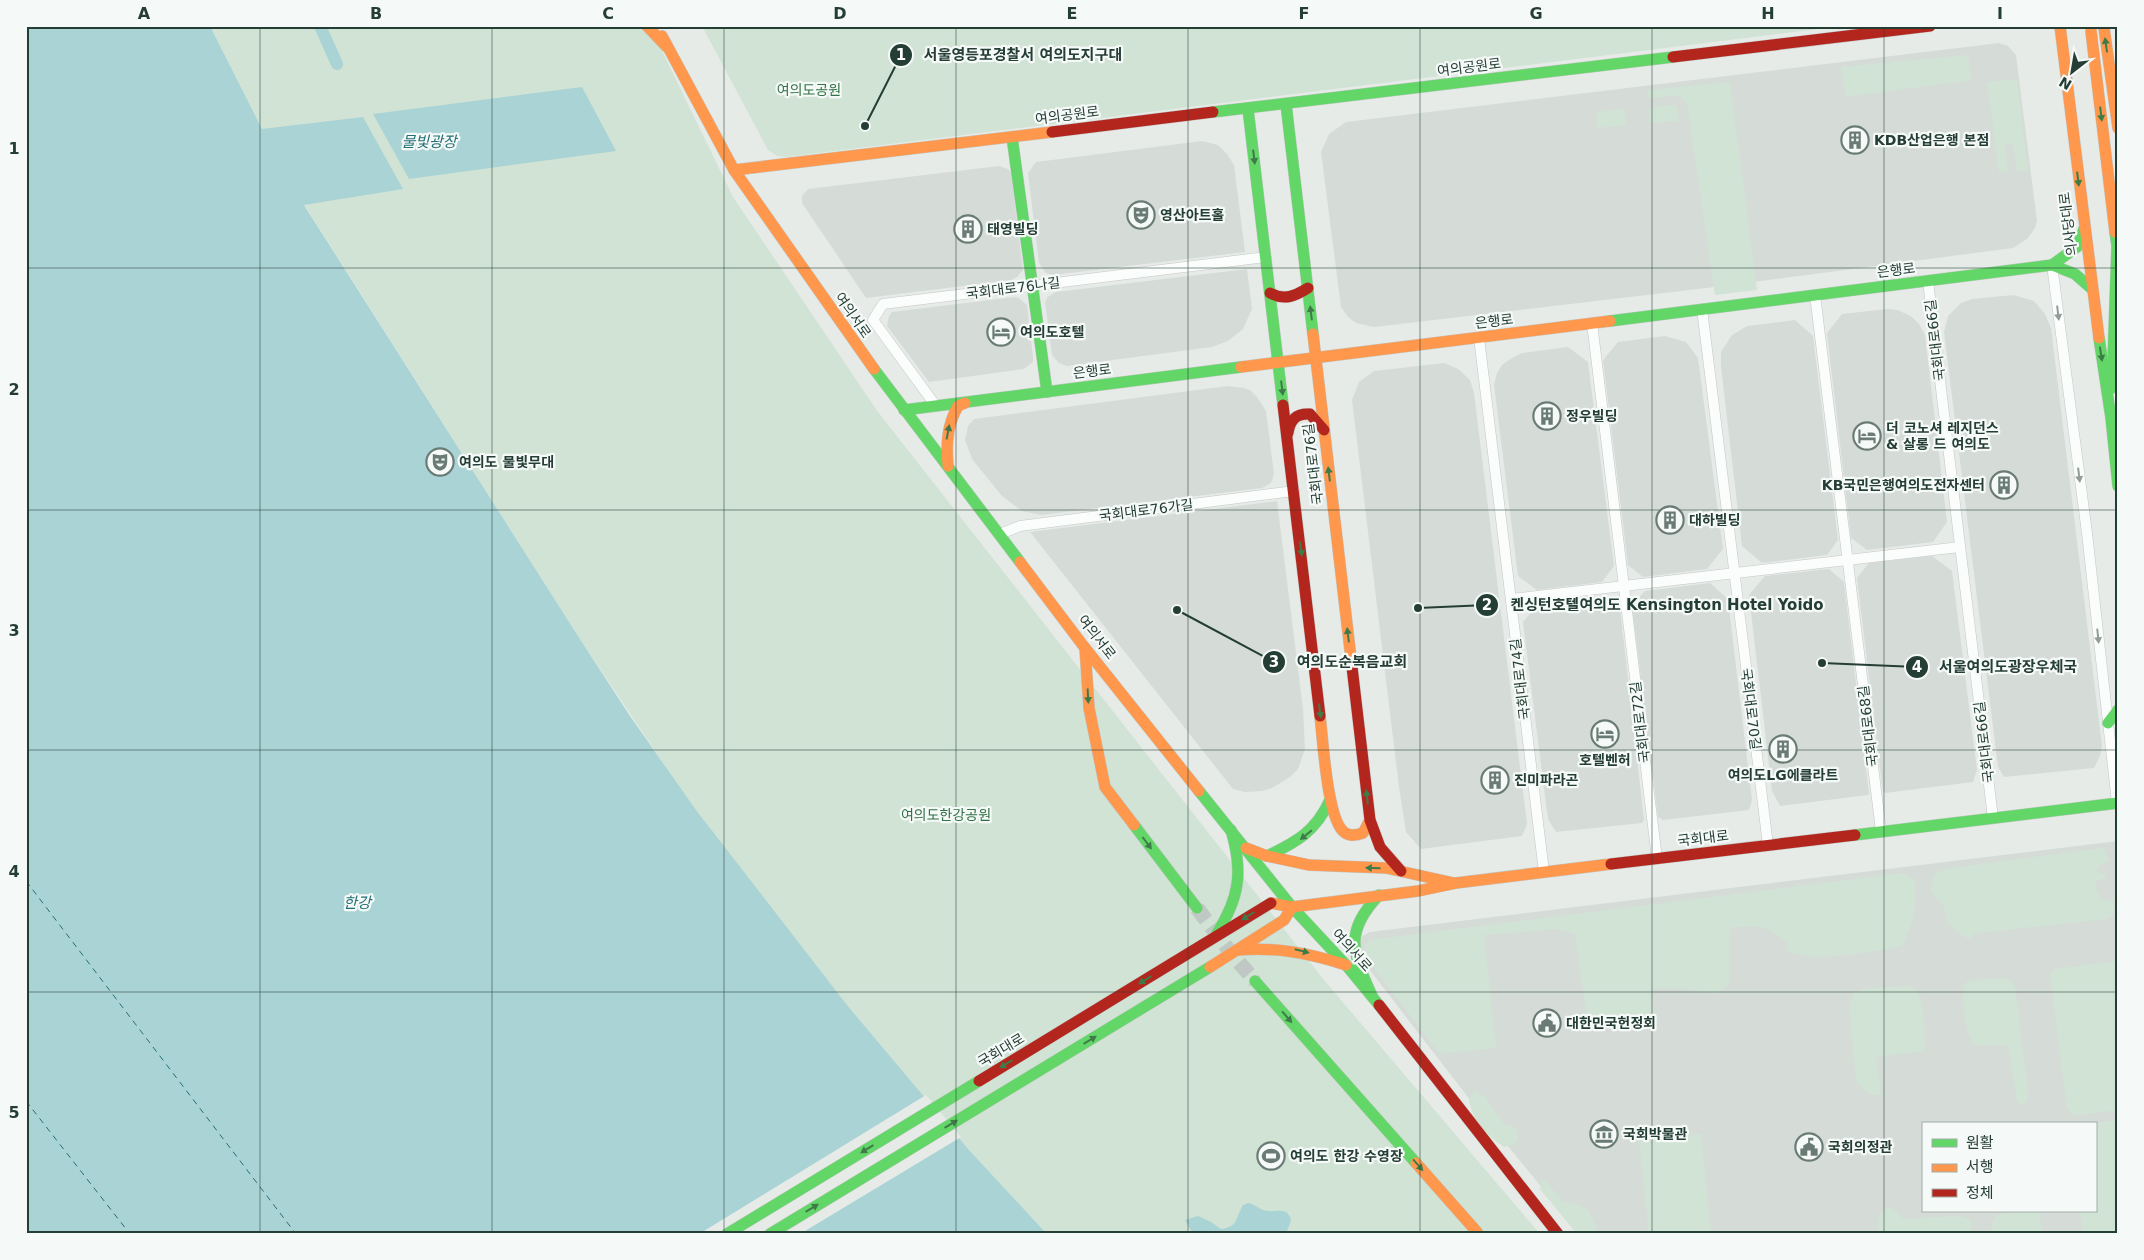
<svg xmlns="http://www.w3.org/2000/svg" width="2144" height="1260" font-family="'DejaVu Sans','Noto Sans KR',sans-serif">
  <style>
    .built { fill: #d5dcd8; fill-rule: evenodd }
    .green { fill: #d1e3d4 }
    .water { fill: #aad3d6 }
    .pier { fill: #e6ebe8 }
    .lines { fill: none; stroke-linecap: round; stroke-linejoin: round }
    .canal { stroke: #aad3d6; stroke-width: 12 }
    .ferry { stroke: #226f76; stroke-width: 1; stroke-dasharray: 6 5; stroke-linecap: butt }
    .secondary-tunnel { stroke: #bfc8c4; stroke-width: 15; stroke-dasharray: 15 8; stroke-linecap: butt }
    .street-casing { stroke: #c3c8c5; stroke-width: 11 }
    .fast-casing { stroke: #c2c8c5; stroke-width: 12 }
    .slow-casing { stroke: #c2c8c5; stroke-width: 12 }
    .jam-casing { stroke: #c2c8c5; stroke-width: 12 }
    .street { stroke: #fbfcfc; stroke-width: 10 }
    .fast { stroke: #63d668; stroke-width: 11 }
    .slow { stroke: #ff974d; stroke-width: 11 }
    .jam { stroke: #b3261e; stroke-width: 11 }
    .oneway { fill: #3e7b49 }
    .oneway2 { fill: #909d98 }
    .grid { fill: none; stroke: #253e35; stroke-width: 1; stroke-opacity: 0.55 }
    .labels { text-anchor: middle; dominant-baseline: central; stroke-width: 4.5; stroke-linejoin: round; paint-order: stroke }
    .street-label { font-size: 14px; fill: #253e35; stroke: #f5f9f7 }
    .park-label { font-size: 14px; fill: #317245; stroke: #f5f9f7 }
    .poi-label { font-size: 14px; font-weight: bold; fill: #253e35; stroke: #f5f9f7; text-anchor: start }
    .water-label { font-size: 15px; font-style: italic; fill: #226f76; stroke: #f5f9f7 }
    .leader { fill: none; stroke: #253e35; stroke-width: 2 }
    .callout-dot { fill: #253e35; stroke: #f5f9f7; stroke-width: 2 }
    .mark-label { font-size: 15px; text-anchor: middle; font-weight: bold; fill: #fff }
    .callout-label { font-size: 15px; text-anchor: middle; font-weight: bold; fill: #253e35; stroke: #f5f9f7; stroke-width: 4.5; stroke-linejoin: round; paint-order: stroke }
    .neatline { fill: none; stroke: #253e35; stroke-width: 2 }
    .grid-label { font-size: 16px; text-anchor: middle; font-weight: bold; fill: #253e35 }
  </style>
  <rect width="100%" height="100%" fill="#e6ebe8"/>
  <g class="built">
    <path d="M1999,43L2008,46L2016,55L2037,221L2035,228L2027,239L2013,248L1715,287L1374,327L1356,323L1348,317L1341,307L1321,152L1329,134L1346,122Z"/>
    <path d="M1202,141L1218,145L1227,154L1234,165L1245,252L1053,275L1046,273L1039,263L1028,173L1036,162Z"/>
    <path d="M999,166L1008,169L1011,173L1023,270L1017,277L1011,280L866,298L802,203V196L808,189Z"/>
    <path d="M1247,269L1252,309L1243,329L1228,341L1212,347L1067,366L1059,363L1052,355L1045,302L1048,297L1056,292Z"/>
    <path d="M2014,295L2034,301L2045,314L2051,328L2102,746L2100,756L2094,768L2004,777L1998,767L1944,332L1948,316L1961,303L1972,299Z"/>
    <path d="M1014,297L1019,298L1027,305L1033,357V362L1024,369L929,382L887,326L889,316L892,312Z"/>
    <path d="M1887,309L1898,310L1912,317L1919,324L1925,335L1947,522L1933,542L1867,550L1851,538L1827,333L1842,314Z"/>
    <path d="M1795,320L1813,336L1838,540L1827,555L1762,563L1742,546L1721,367V352L1732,335L1747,326Z"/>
    <path d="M1665,336L1686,342L1698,358L1723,549L1707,569L1643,577L1628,565L1603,360L1618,342Z"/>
    <path d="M1568,347L1588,362L1614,566L1602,582L1537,590L1518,576L1494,385L1497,373L1502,365L1512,358L1522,353Z"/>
    <path d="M1444,363L1458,369L1470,380L1474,393L1527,824L1522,836L1421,849L1406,832L1399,787L1352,400L1359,382L1374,371Z"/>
    <path d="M1228,386L1244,388L1250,390L1257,397L1266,411L1274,474L1271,483L1262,488L1041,515L1022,511L1002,496L972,459L965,440L968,426L974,419Z"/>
    <path d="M1277,501L1303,709L1305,749L1298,769L1290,777L1272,788L1263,791L1245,792L1233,789L1030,532Z"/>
    <path d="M1932,556L1952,571L1977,770L1973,782L1885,793L1883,791L1882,784L1857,578L1869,563Z"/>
    <path d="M1829,569L1844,582L1869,793L1868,795L1780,806L1772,791L1749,595L1765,576Z"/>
    <path d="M1710,583L1728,599L1752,800L1749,810L1663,820L1658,817L1632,605L1645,591Z"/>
    <path d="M1604,595L1620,608L1644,820L1642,823L1556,832L1549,821L1547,812L1523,622L1538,604Z"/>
    <path d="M2118,841V1234H1580L1474,1105L1359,956L1362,936L1370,932ZM1923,1124H2095V1211H1923Z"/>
  </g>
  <g class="green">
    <path d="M210,26H650L733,197L878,412L1324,980L1540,1234H1047L969,1150L847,1005L761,897L684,794L578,636L304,204L262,129Z"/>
    <path d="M702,26H1843L786,157L777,156L768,150Z"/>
    <path d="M1968,55L1971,80L1846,97L1841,67Z"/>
    <path d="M2017,79L2028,170L2017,171L2012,143L2005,144L2008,171L1999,172L1987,82Z"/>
    <path d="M1730,82L1757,290L1715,295L1687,103L1679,95L1651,98L1648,94L1649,90Z"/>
    <path d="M1674,105L1677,108L1679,121L1650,123L1649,110L1652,107Z"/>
    <path d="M1620,109L1625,112L1626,125L1598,128L1596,115L1599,112Z"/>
    <path d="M2104,848L2109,861L2099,865L2096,871L2105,875L2107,878L2097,881L2095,886L2100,898L2105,901L2113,900L2114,914L2107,919L1976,933L1969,939C1955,933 1944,922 1944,906L1931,891L1933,878L1937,872L1958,867Z"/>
    <path d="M1904,873L1915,881C1916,908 1914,921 1902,946C1873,951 1813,964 1788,951L1787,943C1765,924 1759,924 1730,928L1729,983L1716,994L1689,989H1651L1654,1020L1588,1027L1575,934L1557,929L1484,935L1496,1048L1444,1053L1438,1052L1364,955L1365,946L1369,940Z"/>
    <path d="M2118,961V1110L2076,1115L2067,1109L2050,974L2055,969Z"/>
    <path d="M2007,978L2015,987L2028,1093L2027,1100L2023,1105L2017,1102L2009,1050L2005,1045H1975C1964,1035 1962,999 1964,984L1971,980Z"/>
    <path d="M1910,986C1927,996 1923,1027 1925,1045L1924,1051L1876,1057L1881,1095C1869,1096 1863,1090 1856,1080L1849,1006L1854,993L1863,989Z"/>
    <path d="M1475,1091L1485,1097L1505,1125L1517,1128L1518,1139L1514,1145L1504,1147C1487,1135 1472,1121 1469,1099Z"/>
    <path d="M2118,1120V1234H2083L2080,1211H2095V1124H2088Z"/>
    <path d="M1701,1134L1711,1234H1649L1639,1140Z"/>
    <path d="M1542,1180L1547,1181L1561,1201L1581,1206L1589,1211L1599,1234H1577L1540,1189Z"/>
    <path d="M1888,1207L1893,1208L1902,1219L1959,1216L1971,1220V1234H1879C1878,1221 1877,1215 1888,1207Z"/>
    <path d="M2017,1211H2039L2042,1234H1992C1990,1213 2001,1214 2017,1211Z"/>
  </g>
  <g class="water">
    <path d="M26,26H210L262,129L363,117L403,189L304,205L578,636L630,716L696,810L847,1005L969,1150L1047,1234H26Z"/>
    <path d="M582,87L616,151L409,179L373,114Z"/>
    <path d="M1248,1203C1255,1204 1258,1208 1263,1210C1274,1214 1287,1205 1291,1220L1286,1234H1193L1185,1220L1198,1216L1211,1222L1221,1229C1239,1226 1235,1219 1243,1205Z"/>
  </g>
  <path class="pier" d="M926,1095L961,1137L800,1234H699Z"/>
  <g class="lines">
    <path class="canal" d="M320,26L337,64"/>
    <g class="ferry">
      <path d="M26,881L296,1234"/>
      <path d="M26,1101L130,1234"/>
    </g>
    <path class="secondary-tunnel" d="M1197,908L1231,953L1255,981"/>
    <g class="street-casing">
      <g id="street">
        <path d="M2052,265L2087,533L2117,803"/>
        <path d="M1928,281L1993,818"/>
        <path d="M1815,295L1881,831"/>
        <path d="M1702,309L1768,845"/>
        <path d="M1592,323L1657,859"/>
        <path d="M1479,338L1544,872"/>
        <path d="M936,406L873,320L883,304L1266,257"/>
        <path d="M1000,534L1020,526L1294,491"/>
        <path d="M1511,599L1960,547"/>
      </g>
    </g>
    <g class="fast-casing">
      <g id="fast">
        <path d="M1286,104L1313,334"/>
        <path d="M1248,109L1283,405"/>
        <path d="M1213,112L1673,57"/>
        <path d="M1012,137L1047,392"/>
        <path d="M2052,265L2075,274L2091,288"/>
        <path d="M1610,321L2052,265L2077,247L2084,229"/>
        <path d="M2099,338L2111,418L2118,486"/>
        <path d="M874,369L1020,562"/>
        <path d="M2112,388L2117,246L2115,232"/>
        <path d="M904,410L1241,367"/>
        <path d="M2108,723L2118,710"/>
        <path d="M1199,791L1292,907L1346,965L1379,1005"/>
        <path d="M1134,825L1197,908"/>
        <path d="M1855,835L2118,803"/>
        <path d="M1267,856C1297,842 1316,831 1330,800"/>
        <path d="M1217,933C1240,897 1243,871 1231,830"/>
        <path d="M1255,981L1416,1163"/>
        <path d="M1372,996C1353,953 1343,933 1379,895"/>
        <path d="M727,1234L979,1081"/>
        <path d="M770,1234L1210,967"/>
      </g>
    </g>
    <g class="slow-casing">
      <g id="slow">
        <path d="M647,26L667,47"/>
        <path d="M2060,26L2099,338"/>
        <path d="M2104,28L2118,128"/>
        <path d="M2091,31L2115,232"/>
        <path d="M662,36L734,170L874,369"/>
        <path d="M734,170L1052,132"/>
        <path d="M1313,334L1352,667"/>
        <path d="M1241,367L1610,321"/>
        <path d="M948,466C946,444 947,425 958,406L965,403"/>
        <path d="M1020,562L1085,648L1199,791"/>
        <path d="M1085,648L1089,708L1105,787L1134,825"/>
        <path d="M1320,716C1323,739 1327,819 1344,832C1350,837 1357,835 1363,833L1370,820"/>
        <path d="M1246,848L1267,856L1309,865L1386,868L1454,883"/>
        <path d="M1271,903L1292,907L1418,891L1456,883L1611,864"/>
        <path d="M1238,950C1276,947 1309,953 1346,965"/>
        <path d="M1210,967L1284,920L1292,907"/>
        <path d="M1416,1163L1477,1232"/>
      </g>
    </g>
    <g class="jam-casing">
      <g id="jam">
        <path d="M1673,57L1930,26"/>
        <path d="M1052,132L1213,112"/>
        <path d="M1270,293C1285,301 1295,296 1308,288"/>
        <path d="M1283,405L1320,716"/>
        <path d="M1288,433C1290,420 1296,413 1310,414L1324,430"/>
        <path d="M1352,667L1370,820L1380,847L1401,871"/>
        <path d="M1611,864L1855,835"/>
        <path d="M1379,1005L1558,1234"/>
        <path d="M979,1081L1271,903"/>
      </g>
    </g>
    <use href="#street" class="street"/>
    <use href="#fast" class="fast"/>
    <use href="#slow" class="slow"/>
    <use href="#jam" class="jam"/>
  </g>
  <defs><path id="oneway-solid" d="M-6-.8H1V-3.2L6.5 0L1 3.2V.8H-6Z" transform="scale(1.25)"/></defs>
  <g class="oneway">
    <use href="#oneway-solid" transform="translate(2106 45) rotate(-98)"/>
    <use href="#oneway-solid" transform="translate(2101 114) rotate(83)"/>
    <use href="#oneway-solid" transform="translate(1254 157) rotate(83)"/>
    <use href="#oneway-solid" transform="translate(2078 179) rotate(83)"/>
    <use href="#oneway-solid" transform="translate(1311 313) rotate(-97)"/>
    <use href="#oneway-solid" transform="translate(2101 354) rotate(81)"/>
    <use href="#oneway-solid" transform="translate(1282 388) rotate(83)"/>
    <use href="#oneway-solid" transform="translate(948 432) rotate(-79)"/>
    <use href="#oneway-solid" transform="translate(1329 474) rotate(-97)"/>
    <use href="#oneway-solid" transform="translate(1301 549) rotate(83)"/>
    <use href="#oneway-solid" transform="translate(1348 635) rotate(-97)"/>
    <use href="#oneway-solid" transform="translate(1088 696) rotate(87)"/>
    <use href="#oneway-solid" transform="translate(1320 711) rotate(83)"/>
    <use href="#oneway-solid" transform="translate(1367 797) rotate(-97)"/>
    <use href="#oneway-solid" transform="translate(1306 835) rotate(141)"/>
    <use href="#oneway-solid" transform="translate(1147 843) rotate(53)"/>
    <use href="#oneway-solid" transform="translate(1373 868) rotate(-178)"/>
    <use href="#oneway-solid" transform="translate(1248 916) rotate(148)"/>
    <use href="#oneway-solid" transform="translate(1302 951) rotate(14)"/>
    <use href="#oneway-solid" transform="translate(1145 980) rotate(149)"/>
    <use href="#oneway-solid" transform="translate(1287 1017) rotate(49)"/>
    <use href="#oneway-solid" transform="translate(1090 1040) rotate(-31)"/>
    <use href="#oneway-solid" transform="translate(1006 1064) rotate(149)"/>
    <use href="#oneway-solid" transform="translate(951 1124) rotate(-31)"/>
    <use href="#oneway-solid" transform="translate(867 1149) rotate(149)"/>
    <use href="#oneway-solid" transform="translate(1418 1165) rotate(49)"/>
    <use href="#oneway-solid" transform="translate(812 1208) rotate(-31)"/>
  </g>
  <g class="oneway2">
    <use href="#oneway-solid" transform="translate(2058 313) rotate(83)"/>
    <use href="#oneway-solid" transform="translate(2079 475) rotate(83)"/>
    <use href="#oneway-solid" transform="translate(2098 636) rotate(84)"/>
  </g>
  <path class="grid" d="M260,26V1234M492,26V1234M724,26V1234M956,26V1234M1188,26V1234M1420,26V1234M1652,26V1234M1884,26V1234M26,268H2118M26,510H2118M26,750H2118M26,992H2118"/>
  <defs>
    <g id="building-ring" transform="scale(1.4375)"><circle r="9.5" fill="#f5f9f7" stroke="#697b74" stroke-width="1.5"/><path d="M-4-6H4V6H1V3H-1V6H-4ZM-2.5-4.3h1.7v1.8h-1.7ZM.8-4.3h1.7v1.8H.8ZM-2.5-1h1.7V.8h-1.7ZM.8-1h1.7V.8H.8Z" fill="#697b74"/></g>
    <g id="theatre-ring" transform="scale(1.4375)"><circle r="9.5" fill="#f5f9f7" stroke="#697b74" stroke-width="1.5"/><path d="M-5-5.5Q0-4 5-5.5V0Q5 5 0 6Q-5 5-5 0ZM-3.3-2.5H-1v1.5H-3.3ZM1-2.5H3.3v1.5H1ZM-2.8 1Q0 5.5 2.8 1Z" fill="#697b74"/></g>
    <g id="hotel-ring" transform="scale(1.4375)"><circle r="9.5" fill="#f5f9f7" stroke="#697b74" stroke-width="1.5"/><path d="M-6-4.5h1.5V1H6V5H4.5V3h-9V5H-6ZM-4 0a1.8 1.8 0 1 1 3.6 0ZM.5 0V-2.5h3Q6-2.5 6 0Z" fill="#697b74"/></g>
    <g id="civic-ring" transform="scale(1.4375)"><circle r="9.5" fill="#f5f9f7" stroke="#697b74" stroke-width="1.5"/><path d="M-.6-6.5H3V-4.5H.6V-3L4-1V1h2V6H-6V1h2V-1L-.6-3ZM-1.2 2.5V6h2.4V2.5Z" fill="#697b74"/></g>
    <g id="museum-ring" transform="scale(1.4375)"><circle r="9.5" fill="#f5f9f7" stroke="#697b74" stroke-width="1.5"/><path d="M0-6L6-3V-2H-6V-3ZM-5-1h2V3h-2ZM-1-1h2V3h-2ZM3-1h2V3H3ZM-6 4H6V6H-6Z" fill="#697b74"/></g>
    <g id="stadium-ring" transform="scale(1.4375)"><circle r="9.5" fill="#f5f9f7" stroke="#697b74" stroke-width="1.5"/><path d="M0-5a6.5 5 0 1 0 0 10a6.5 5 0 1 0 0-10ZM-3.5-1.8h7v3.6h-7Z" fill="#697b74"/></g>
  </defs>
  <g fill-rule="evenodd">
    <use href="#building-ring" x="1855" y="140"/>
    <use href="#theatre-ring" x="1141" y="215"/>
    <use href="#building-ring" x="968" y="229"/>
    <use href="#hotel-ring" x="1001" y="332"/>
    <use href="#building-ring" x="1547" y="416"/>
    <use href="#hotel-ring" x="1867" y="436"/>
    <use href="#theatre-ring" x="440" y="462"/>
    <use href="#building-ring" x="2004" y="485"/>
    <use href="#building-ring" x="1670" y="520"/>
    <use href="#hotel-ring" x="1605" y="734"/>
    <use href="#building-ring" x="1783" y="749"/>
    <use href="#building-ring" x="1495" y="780"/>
    <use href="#civic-ring" x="1547" y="1023"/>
    <use href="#museum-ring" x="1604" y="1134"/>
    <use href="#civic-ring" x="1809" y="1147"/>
    <use href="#stadium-ring" x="1271" y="1156"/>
  </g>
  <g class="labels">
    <g class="street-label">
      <text transform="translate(1469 67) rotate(-7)">여의공원로</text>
      <text transform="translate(1067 115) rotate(-7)">여의공원로</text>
      <text transform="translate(2068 224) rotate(-97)">의사당대로</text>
      <text transform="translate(1896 270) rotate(-7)">은행로</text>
      <text transform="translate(1013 288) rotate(-7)">국회대로76나길</text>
      <text transform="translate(853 315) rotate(55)">여의서로</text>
      <text transform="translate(1494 321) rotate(-7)">은행로</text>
      <text transform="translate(1935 340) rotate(-97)">국회대로66길</text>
      <text transform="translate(1092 371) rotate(-7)">은행로</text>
      <text transform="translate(1313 464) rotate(-97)">국회대로76길</text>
      <text transform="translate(1146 510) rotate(-7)">국회대로76가길</text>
      <text transform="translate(1097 637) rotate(52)">여의서로</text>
      <text transform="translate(1520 679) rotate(-97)">국회대로74길</text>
      <text transform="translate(1751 709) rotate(83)">국회대로70길</text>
      <text transform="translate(1640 722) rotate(-97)">국회대로72길</text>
      <text transform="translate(1868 726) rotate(-97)">국회대로68길</text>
      <text transform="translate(1984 742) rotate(-97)">국회대로66길</text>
      <text transform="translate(1703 838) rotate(-7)">국회대로</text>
      <text transform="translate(1352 950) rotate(48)">여의서로</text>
      <text transform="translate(1001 1050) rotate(-31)">국회대로</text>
    </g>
    <g class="park-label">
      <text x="809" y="90">여의도공원</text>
      <text x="946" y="815">여의도한강공원</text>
    </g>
    <g class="poi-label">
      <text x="1874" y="140">KDB산업은행 본점</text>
      <text x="1160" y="215">영산아트홀</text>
      <text x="987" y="229">태영빌딩</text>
      <text x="1020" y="332">여의도호텔</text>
      <text x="1566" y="416">정우빌딩</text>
      <text x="1886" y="428">더 코노셔 레지던스<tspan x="1886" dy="16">&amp; 살롱 드 여의도</tspan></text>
      <text x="459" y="462">여의도 물빛무대</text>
      <text x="1985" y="485" text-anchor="end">KB국민은행여의도전자센터</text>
      <text x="1689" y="520">대하빌딩</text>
      <text x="1605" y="760" text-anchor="middle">호텔벤허</text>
      <text x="1783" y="775" text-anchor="middle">여의도LG에클라트</text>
      <text x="1514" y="780">진미파라곤</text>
      <text x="1566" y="1023">대한민국헌정회</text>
      <text x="1623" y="1134">국회박물관</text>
      <text x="1828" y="1147">국회의정관</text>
      <text x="1290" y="1156">여의도 한강 수영장</text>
    </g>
    <g class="water-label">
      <text x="429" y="142">물빛광장</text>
      <text x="357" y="903">한강</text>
    </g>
  </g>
  <path class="leader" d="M865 126L901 55M1418 608L1487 605M1177 610L1274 662M1822 663L1917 667"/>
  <g class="callout-dot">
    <circle cx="865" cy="126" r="5"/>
    <circle cx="1418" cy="608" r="5"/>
    <circle cx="1177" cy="610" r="5"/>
    <circle cx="1822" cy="663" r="5"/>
    <circle cx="901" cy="55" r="12"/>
    <circle cx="1487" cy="605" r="12"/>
    <circle cx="1274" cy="662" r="12"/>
    <circle cx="1917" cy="667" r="12"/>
  </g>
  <g class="mark-label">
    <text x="901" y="60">1</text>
    <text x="1487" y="610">2</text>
    <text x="1274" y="667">3</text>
    <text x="1917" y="672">4</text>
  </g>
  <g class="callout-label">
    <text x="1023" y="60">서울영등포경찰서 여의도지구대</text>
    <text x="1667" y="610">켄싱턴호텔여의도 Kensington Hotel Yoido</text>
    <text x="1352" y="667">여의도순복음교회</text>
    <text x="2008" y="672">서울여의도광장우체국</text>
  </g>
  <rect width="2144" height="1260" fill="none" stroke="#f5f9f7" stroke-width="55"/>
  <rect x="1922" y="1122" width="175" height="90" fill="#f5f9f7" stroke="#a2aea9"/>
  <rect x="1932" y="1139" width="25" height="8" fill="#63d668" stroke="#a2aea9"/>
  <text x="1966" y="1148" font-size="15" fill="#253e35">원활</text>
  <rect x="1932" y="1164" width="25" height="8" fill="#ff974d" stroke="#a2aea9"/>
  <text x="1966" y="1172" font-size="15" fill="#253e35">서행</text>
  <rect x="1932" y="1189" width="25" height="8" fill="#b3261e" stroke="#a2aea9"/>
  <text x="1966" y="1198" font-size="15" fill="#253e35">정체</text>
  <g transform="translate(2072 72) rotate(211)" stroke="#f5f9f7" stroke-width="4" paint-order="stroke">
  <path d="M0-4L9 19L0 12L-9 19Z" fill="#253e35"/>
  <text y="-8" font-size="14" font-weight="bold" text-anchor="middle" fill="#253e35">N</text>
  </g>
  <rect x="28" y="28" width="2088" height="1204" class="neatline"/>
  <g class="grid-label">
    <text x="144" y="19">A</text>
    <text x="376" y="19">B</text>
    <text x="608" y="19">C</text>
    <text x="840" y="19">D</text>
    <text x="1072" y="19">E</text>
    <text x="1304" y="19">F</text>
    <text x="1536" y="19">G</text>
    <text x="1768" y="19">H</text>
    <text x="2000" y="19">I</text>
    <text x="14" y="154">1</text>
    <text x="14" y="395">2</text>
    <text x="14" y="636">3</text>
    <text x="14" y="877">4</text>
    <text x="14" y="1118">5</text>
  </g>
</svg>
